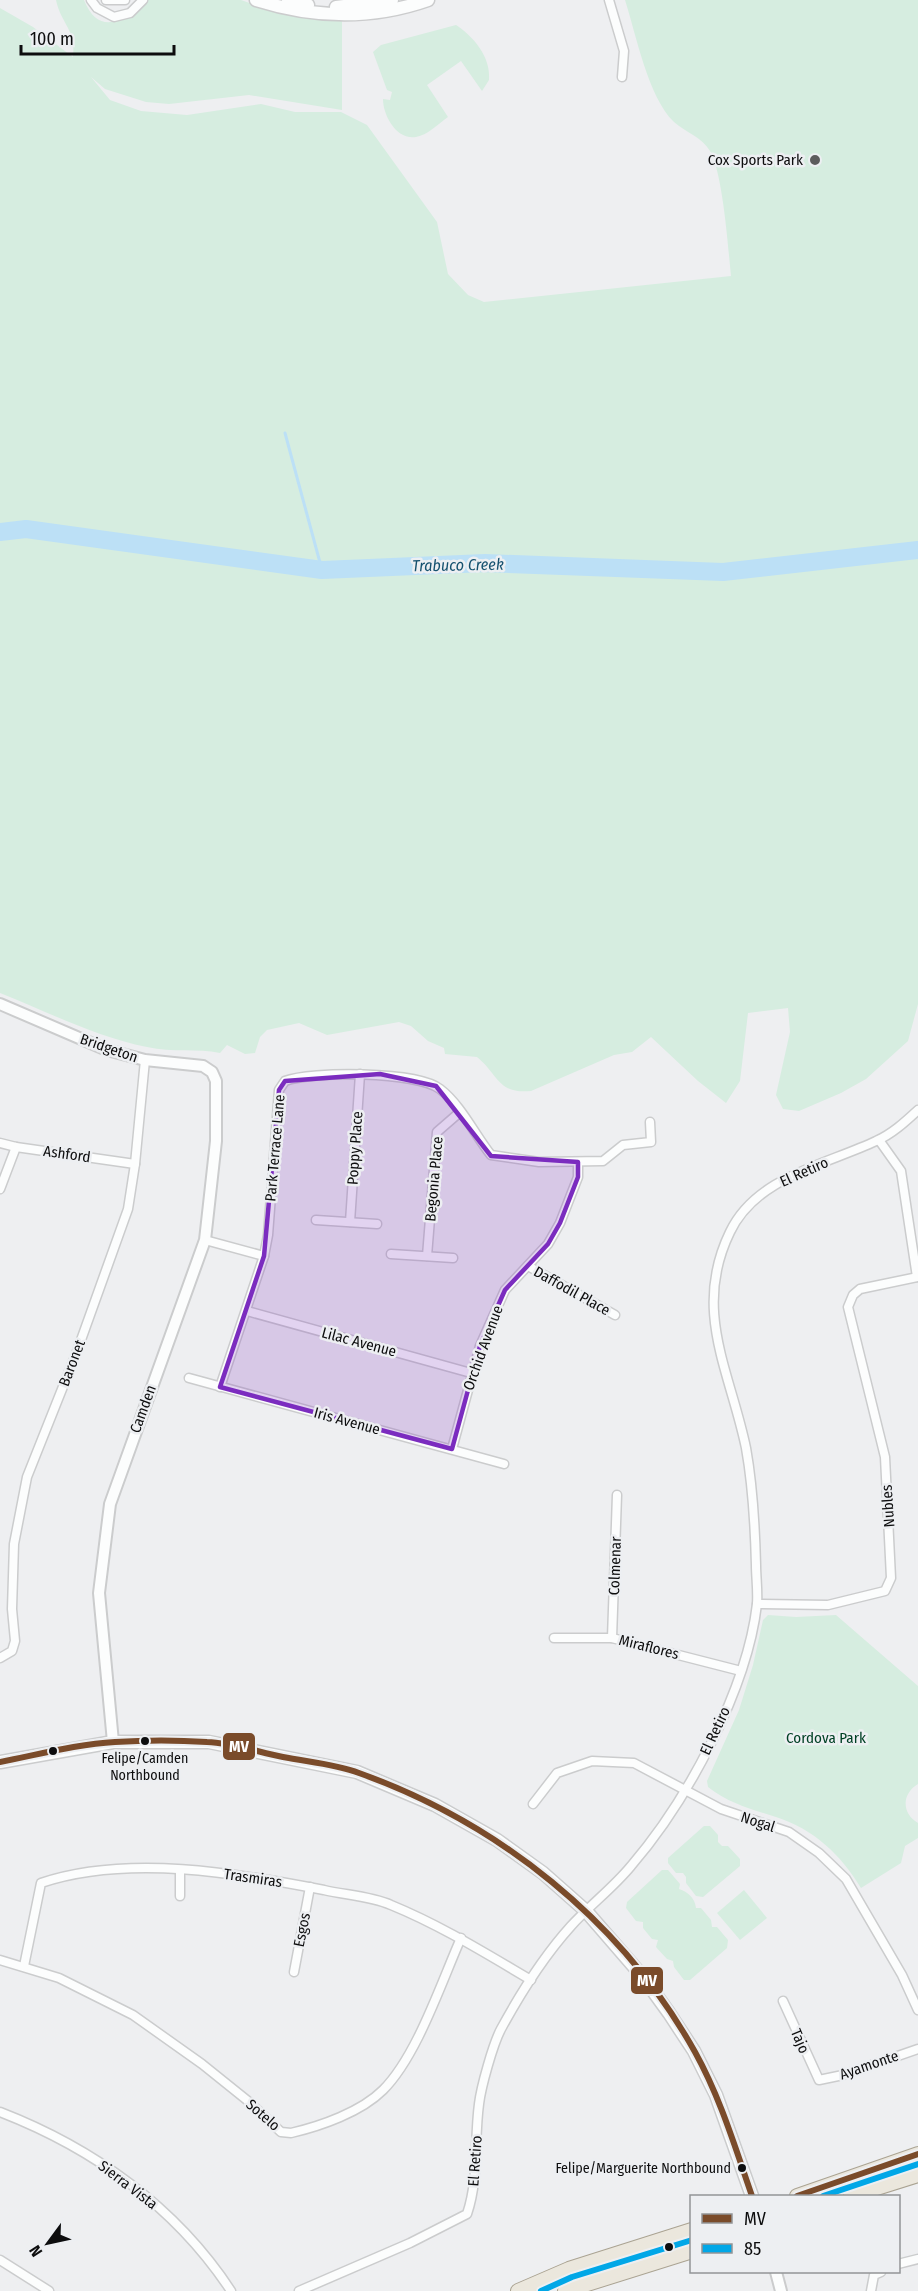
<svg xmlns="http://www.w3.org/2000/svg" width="918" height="2291" font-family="'Fira Sans Condensed',sans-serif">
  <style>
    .green { fill: #d6ede0 }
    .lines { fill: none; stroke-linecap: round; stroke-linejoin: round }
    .stream { stroke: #bce0f6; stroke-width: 3 }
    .river { stroke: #bce0f6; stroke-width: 18 }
    .minor-casing { stroke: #cbcccd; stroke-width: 11 }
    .tertiary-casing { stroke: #cbcccd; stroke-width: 14 }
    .secondary-casing { stroke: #cbcccd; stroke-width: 15 }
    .primary-casing { stroke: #aaa392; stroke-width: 16 }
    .minor { stroke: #fcfdfd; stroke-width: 8 }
    .tertiary { stroke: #fcfdfd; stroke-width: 10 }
    .secondary { stroke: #fcfdfd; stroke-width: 12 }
    .primary { stroke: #ebe7dd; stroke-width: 14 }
    .bus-1-casing { stroke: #edeff2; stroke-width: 10 }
    .bus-2-casing { stroke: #edeff2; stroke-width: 10 }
    .bus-1 { stroke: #7a4b2a; stroke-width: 6 }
    .bus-2 { stroke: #01a7e7; stroke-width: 6 }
    .marked { fill: #7b2cbf; fill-opacity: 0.2; stroke: #7b2cbf; stroke-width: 4.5; stroke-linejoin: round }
    .poi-dot { fill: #5c5c5d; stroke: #edeff2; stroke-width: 2 }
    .bus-dot { fill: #0d0d0e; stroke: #edeff2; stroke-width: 2 }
    .labels { text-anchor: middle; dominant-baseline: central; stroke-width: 5; stroke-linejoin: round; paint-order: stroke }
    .bus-label { font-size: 14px; fill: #0d0d0e; stroke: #edeff2 }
    .poi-label { font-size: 15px; fill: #0d0d0e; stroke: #edeff2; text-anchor: end }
    .street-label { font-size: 15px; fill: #0d0d0e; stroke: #edeff2 }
    .park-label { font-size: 15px; fill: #004025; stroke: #edeff2 }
    .water-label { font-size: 16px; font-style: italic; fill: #15516f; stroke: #edeff2 }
    .line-badge { stroke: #edeff2; stroke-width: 2 }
    .badge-label { font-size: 16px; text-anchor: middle; font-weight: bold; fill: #fff }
  </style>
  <rect width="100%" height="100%" fill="#eeeff1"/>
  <g class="green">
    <path d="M56,0H84C99,38 126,20 146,0H241L278,13L342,21V110L249,95L169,104L146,102L105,89L91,77L110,100L141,111L187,115L261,104L295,112H341L367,125L437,222L448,274L468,295L484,302L731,276C728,247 723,174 710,151C702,137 685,132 674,122C648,97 636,34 625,0H918V1004L908,1041L866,1079L841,1093L799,1111L783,1109L776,1095L790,1032L788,1008L748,1013L740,1081L726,1103L698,1081L651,1037L632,1052L614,1055L531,1091C497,1094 499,1075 477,1057L445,1054L444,1048L428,1041L411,1026L399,1022L327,1035L299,1023L267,1030L260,1037L255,1053L245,1054L227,1045L220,1053C197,1048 173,1053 147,1047C96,1037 48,1012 0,993V8L33,27L73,57C76,29 61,24 56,0Z"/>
    <path d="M456,25C474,37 491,57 489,80L482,91L461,61L427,85L448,117C439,123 428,135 416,137C396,140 383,115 383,99L390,100L392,92L387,90L373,52L381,45Z"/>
    <path d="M768,1615L796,1617L836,1615L918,1686V1784C901,1794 902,1814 918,1823V1838L905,1846L901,1863L861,1888C841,1855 814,1829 776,1817C751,1809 730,1804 708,1787L707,1781L739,1710L753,1665L763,1620Z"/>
    <path d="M704,1826H710L718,1835V1842L722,1846H728L740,1859V1866L703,1897L696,1896L686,1883V1877L683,1873H676L668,1863V1858Z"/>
    <path d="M662,1870H668L680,1884L679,1889C688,1892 695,1898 696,1908H701L711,1920L712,1927H717L728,1940L727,1948L690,1980H684L674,1967L673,1961L667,1959L656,1947L658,1940L652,1939L643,1928V1922L636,1921L626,1908L627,1902Z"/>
    <path d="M744,1890L767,1918L740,1940L717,1913Z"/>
  </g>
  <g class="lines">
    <path class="stream" d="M285,433L322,570"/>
    <path class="river" d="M0,532L26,529L322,570L485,563L723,572L918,550"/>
    <g class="minor-casing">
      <g id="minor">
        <path d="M91,0L97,8L114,17L130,13L143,0"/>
        <path d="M106,0H125"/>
        <path d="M609,0L624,51L622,77"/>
        <path d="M879,1140L901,1171L917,1277"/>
        <path d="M0,1143L16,1147L135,1164"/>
        <path d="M0,1189L16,1147"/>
        <path d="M316,1220L377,1224"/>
        <path d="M350,1222L360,1074"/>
        <path d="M205,1240L264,1256"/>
        <path d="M391,1254L453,1258"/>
        <path d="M427,1256L437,1132L460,1112"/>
        <path d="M528,1266L615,1315"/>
        <path d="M247,1311L471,1373"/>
        <path d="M189,1378L504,1464"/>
        <path d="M220,1387L264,1256L268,1235L279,1090L285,1081C311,1071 417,1071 440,1089C461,1105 475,1135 491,1155L539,1162L603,1161L623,1145L651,1142L650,1122"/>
        <path d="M452,1449L480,1346L505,1290L548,1244L560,1223L578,1177V1162"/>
        <path d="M757,1604L828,1605L885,1591L891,1578L885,1457L848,1307L853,1295L860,1289L918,1277"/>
        <path d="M554,1638H612L741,1671"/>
        <path d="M612,1638L617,1495"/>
        <path d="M0,1658L12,1651L15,1641L12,1609L14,1544L27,1477L76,1354L128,1209L135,1164L145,1060"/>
        <path d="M533,1804L557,1773L592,1761L634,1763L721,1809L789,1832L819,1853L846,1879L902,1975L918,2010"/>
        <path d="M180,1896V1871"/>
        <path d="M0,1960L59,1978L133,2015L202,2064L248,2101L281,2132L291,2133C321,2126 361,2112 383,2090C417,2056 441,1983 461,1938"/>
        <path d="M24,1966L41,1883C127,1854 237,1873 324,1890C345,1895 371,1896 391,1905C440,1925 485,1953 531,1980"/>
        <path d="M294,1972L310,1887"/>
        <path d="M783,2001L819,2080L843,2075L918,2049"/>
        <path d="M0,2112C93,2148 176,2207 231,2291"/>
        <path d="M0,2260L49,2291"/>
        <path d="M898,2264L918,2259"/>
        <path d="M299,2291L410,2243L467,2214C479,2179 474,2141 479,2104C481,2087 493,2044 501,2029C520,1994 544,1956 571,1926C590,1905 613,1888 631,1866C687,1801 747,1690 757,1604C758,1591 756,1577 756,1565C755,1525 753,1487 746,1448C730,1371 692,1310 730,1232C756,1177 825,1165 876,1141C892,1134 905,1122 918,1110"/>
        <path d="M871,2291L874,2275L881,2272"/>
      </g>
    </g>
    <g class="tertiary-casing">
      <g id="tertiary">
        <path d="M0,1004L107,1050L145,1060L203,1066L212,1072L216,1081V1141L205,1240L110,1504L99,1593L113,1742"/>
        <path d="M776,2272L781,2291"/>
      </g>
    </g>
    <g class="secondary-casing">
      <g id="secondary">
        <path d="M256,0C313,18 371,20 428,0"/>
        <path d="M288,0L308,5"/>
        <path d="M336,7L392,0"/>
        <path d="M0,1762L113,1742H209L357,1772L435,1805L497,1840L543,1873L586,1911L643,1977L669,2013L694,2051L716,2095L752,2196"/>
      </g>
    </g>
    <g class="primary-casing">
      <g id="primary">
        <path d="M797,2196L918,2154"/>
        <path d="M851,2196L918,2175"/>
        <path d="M518,2291L569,2269L692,2230"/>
        <path d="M565,2291L692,2251"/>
      </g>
    </g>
    <use href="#minor" class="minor"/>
    <use href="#tertiary" class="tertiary"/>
    <use href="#secondary" class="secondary"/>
    <use href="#primary" class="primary"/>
    <g class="bus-1-casing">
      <g id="bus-1">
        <path d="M0,1762C37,1755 77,1744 115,1742C145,1740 177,1740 207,1742C232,1743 258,1752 283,1757C308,1762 335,1764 359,1773C499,1823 622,1921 695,2052C720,2097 735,2147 752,2196"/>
        <path d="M797,2196L918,2154"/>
      </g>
    </g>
    <g class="bus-2-casing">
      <g id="bus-2">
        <path d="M823,2196L918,2164"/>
        <path d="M541,2291L572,2277L692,2240"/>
      </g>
    </g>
    <use href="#bus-1" class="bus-1"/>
    <use href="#bus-2" class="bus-2"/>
  </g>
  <path class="marked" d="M380,1074L436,1086L491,1156L578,1162V1177L560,1223L548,1244L505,1290L480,1346L452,1449L220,1387L264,1256L279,1090L285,1081Z"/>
  <circle class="poi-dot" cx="815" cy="160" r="6"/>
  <g class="bus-dot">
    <circle cx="145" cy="1741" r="5"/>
    <circle cx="53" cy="1751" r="5"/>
    <circle cx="742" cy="2168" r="5"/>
    <circle cx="669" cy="2247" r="5"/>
  </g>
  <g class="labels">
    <g class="bus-label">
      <text x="145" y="1758">Felipe/Camden<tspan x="145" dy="17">Northbound</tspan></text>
      <text x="731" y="2168" text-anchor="end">Felipe/Marguerite Northbound</text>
    </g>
    <g class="poi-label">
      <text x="803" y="160">Cox Sports Park</text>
    </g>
    <g class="street-label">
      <text transform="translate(109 1048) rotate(19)">Bridgeton</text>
      <text transform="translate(275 1148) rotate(-85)">Park Terrace Lane</text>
      <text transform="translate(355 1148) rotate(-86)">Poppy Place</text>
      <text transform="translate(67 1154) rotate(8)">Ashford</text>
      <text transform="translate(804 1172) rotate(-24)">El Retiro</text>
      <text transform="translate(434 1179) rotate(-85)">Begonia Place</text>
      <text transform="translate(572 1291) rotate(29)">Daffodil Place</text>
      <text transform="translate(359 1342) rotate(15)">Lilac Avenue</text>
      <text transform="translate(483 1348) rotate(-70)">Orchid Avenue</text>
      <text transform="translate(72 1363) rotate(-69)">Baronet</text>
      <text transform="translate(143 1409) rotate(-70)">Camden</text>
      <text transform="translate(347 1421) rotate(15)">Iris Avenue</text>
      <text transform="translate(888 1506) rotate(-94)">Nubles</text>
      <text transform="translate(615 1566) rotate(-88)">Colmenar</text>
      <text transform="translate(649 1647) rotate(14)">Miraflores</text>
      <text transform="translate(715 1731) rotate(-65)">El Retiro</text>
      <text transform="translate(758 1822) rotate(18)">Nogal</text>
      <text transform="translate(253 1878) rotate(8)">Trasmiras</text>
      <text transform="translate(302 1930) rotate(-79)">Esgos</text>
      <text transform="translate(800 2041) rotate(67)">Tajo</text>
      <text transform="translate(869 2065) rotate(-19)">Ayamonte</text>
      <text transform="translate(263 2115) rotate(41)">Sotelo</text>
      <text transform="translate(475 2161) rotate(-86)">El Retiro</text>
      <text transform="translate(128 2185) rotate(37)">Sierra Vista</text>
    </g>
    <g class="park-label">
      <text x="826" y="1738">Cordova Park</text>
    </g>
    <g class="water-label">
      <text transform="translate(458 565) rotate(-1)">Trabuco Creek</text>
    </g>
  </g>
  <g class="line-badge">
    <rect x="222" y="1732" width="34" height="29" rx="6" fill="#7a4b2a"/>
    <rect x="630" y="1966" width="34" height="29" rx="6" fill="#7a4b2a"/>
  </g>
  <g class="badge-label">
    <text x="239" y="1752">MV</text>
    <text x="647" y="1986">MV</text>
  </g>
  <rect x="690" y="2195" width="210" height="78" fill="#edeff2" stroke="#939597" stroke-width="1.5"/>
  <rect x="702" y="2214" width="30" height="9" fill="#7a4b2a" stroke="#939597" stroke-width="1.5"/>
  <text x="744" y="2225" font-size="18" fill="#0d0d0e">MV</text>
  <rect x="702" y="2244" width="30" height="9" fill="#01a7e7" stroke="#939597" stroke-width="1.5"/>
  <text x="744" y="2255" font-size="18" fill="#0d0d0e">85</text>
  <g transform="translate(48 2243) rotate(237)" stroke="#edeff2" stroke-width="4.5" paint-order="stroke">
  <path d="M0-4.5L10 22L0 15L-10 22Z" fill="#0d0d0e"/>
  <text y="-9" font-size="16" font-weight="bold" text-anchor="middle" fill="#0d0d0e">N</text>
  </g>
  <path d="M21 45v9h153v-9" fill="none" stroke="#0d0d0e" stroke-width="3"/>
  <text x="30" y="45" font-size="18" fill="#0d0d0e" stroke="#edeff2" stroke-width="4.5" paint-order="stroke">100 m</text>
</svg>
